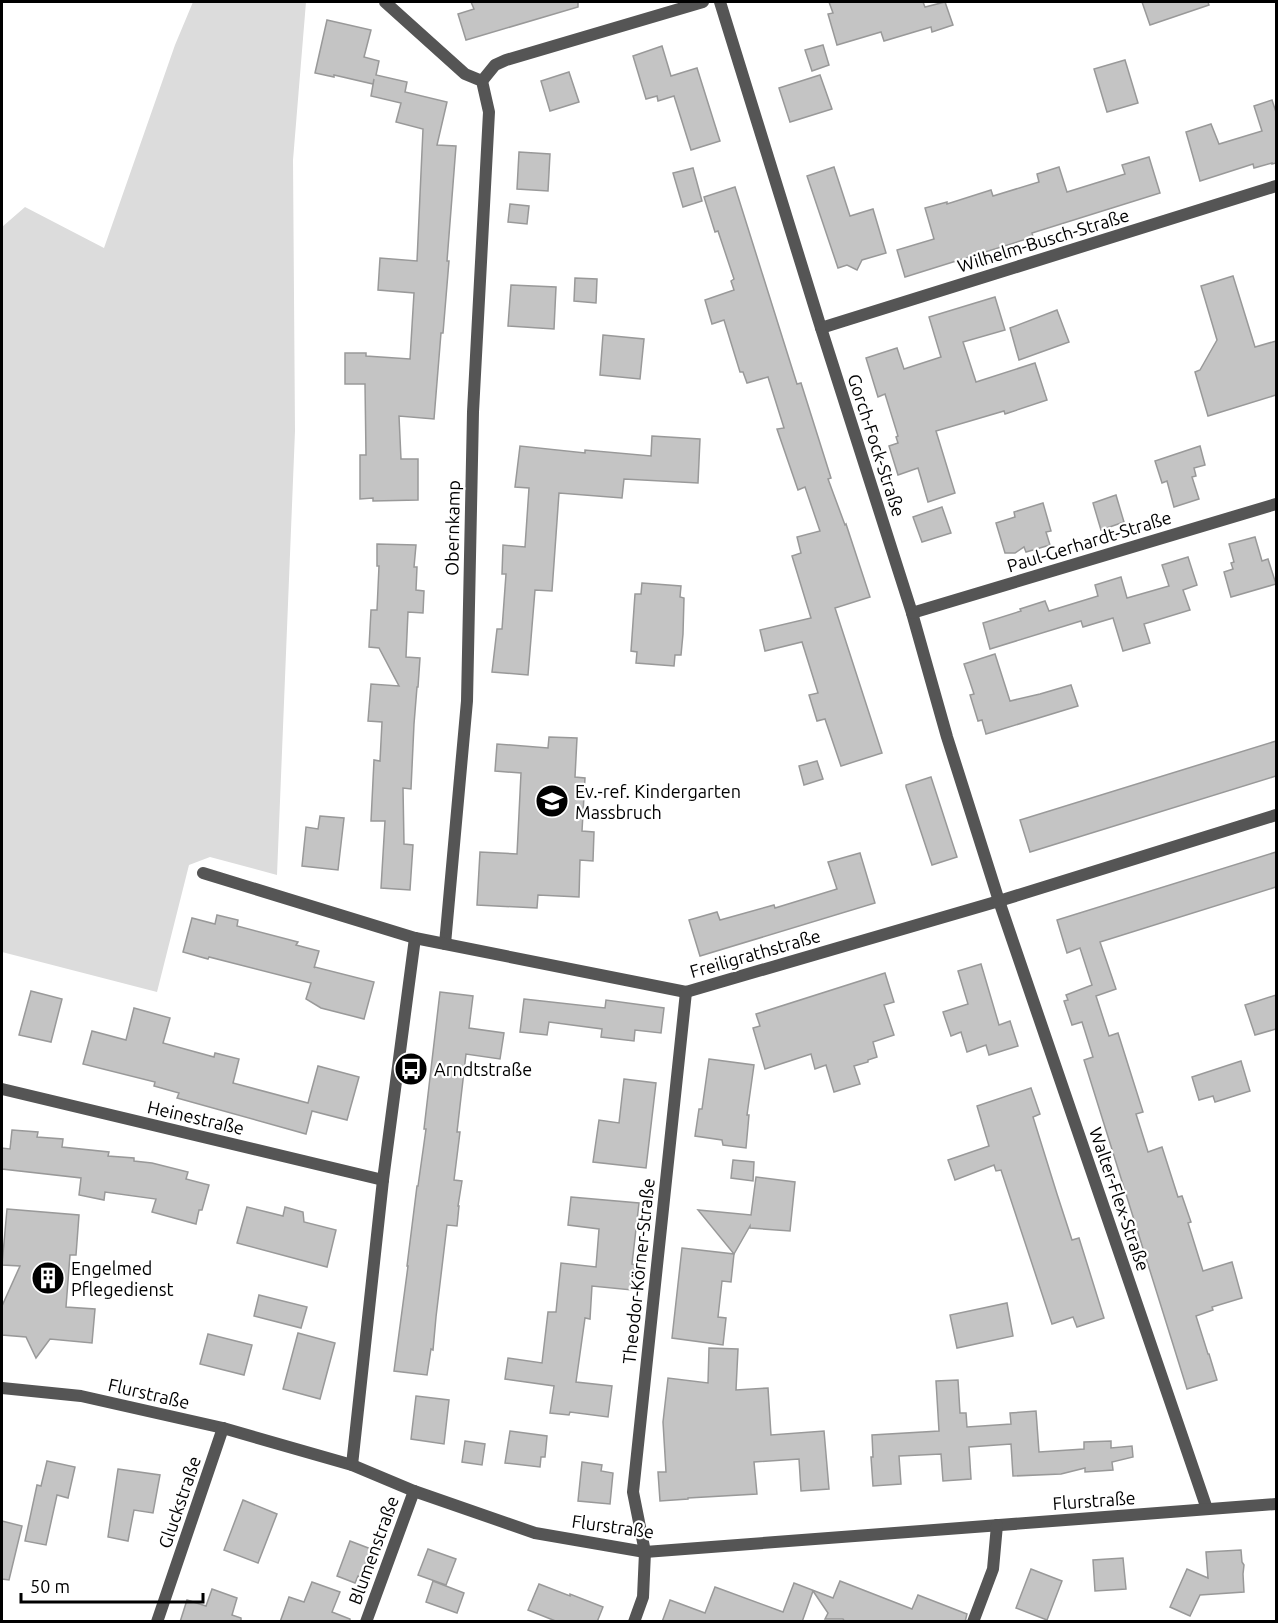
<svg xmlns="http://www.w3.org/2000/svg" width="1278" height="1623" font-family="Ubuntu,sans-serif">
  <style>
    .green { fill: #dcdcdc }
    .building { fill: #c4c4c4; stroke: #999; stroke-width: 1.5 }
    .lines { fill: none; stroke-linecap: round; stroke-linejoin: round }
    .street { stroke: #555; stroke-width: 12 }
    .labels { text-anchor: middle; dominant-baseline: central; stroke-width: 4.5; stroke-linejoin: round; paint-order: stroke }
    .street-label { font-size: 18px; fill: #000; stroke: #fff }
    .poi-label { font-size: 18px; fill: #000; stroke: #fff; text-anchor: start }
  </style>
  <rect width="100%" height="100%" fill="#fff"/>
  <path class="green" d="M193,2H306L293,160L295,431L277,875L210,857L189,865L157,992L2,952V227L25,207L104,248L175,45Z"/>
  <g class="building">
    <path d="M471,2H578V7L466,40L458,14L474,9Z"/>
    <path d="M829,2H923L925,7L945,2L953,25L932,32L931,27L884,41L881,32L837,45L828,14L833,13Z"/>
    <path d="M1142,2H1208L1209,5L1150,25Z"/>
    <path d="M327,20L371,30L364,57L379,61L376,75L407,82L405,92L447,102L437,145L456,146L447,261H449L443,333H441L434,419L399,416L401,459H418V500L373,501V498L360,499V455H366L365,384H345V353H366V356L410,359L414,293L378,290L380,258L417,261L423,129L396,122L401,103L371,96L374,79L373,84L334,75V77L315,73Z"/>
    <path d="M823,45L829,65L812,71L805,50Z"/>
    <path d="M662,46L671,76L697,68L720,141L691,150L674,96L658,101L657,96L646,99L633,56Z"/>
    <path d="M1125,60L1138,103L1107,112L1094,69Z"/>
    <path d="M569,72L579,102L550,111L541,81Z"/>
    <path d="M820,75L832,109L790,122L779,88Z"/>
    <path d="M1272,100L1276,112V163L1272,164V163L1254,168L1253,164L1200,181L1186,132L1211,124L1219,144L1262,131L1254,106Z"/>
    <path d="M519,152L550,154L548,191L517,189Z"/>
    <path d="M1149,157L1160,193L1032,233L1033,237L905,277L897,250L934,239L925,208L947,202V204L991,190L993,196L1039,182L1037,174L1059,167L1067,192L1125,174L1122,165Z"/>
    <path d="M834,167L850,216L873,209L886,253L862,260L857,270L847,265L838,268L807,176Z"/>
    <path d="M693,168L702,201L683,207L673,173Z"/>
    <path d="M735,187L797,384L801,383L831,478L828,479L845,525L846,524L870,597L835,608L882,753L841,766L825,719L817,721L809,695L818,693L802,642L765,651L760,630L811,618L792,556L801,553L797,537L820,531L805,487L798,490L777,429L784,428L768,377L747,383L743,372H740L724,320L712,324L705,300L734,290L731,281L734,279L718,231L715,232L704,197Z"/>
    <path d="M510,204L529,206L527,224L508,222Z"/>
    <path d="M1233,276L1255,347L1276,341V395L1208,416L1195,372L1200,370L1217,340L1201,286Z"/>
    <path d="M575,278L597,279L596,303L574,301Z"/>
    <path d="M511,285L556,287L554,329L508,326Z"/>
    <path d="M995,297L1005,330L963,342L976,382L1035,363L1047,400L1005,414L1004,411L936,431L955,493L928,502L918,468L898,475L889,446L898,443L896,437L898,436L885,394L878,397L866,358L897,348L904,369L941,357L929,317Z"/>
    <path d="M1057,310L1069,342L1019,360L1010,328Z"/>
    <path d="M603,335L644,339L640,379L600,375Z"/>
    <path d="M652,436L700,439L698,483L624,479L622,498L559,493L552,591L535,590L528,675L492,672L497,629H502L506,574H502L503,545L525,547L529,488L515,487L520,446L585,453V450L651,456Z"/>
    <path d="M1200,446L1205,465L1194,468L1196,476L1192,477L1199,499L1174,507L1167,481L1162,483L1155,461Z"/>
    <path d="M1116,495L1124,522L1101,530L1093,503Z"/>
    <path d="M1043,503L1051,531L1046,532L1050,545L1026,552L1024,547L1015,553H1005L996,523L1015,517L1014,512Z"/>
    <path d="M942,507L951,533L922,542L913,517Z"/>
    <path d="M1255,537L1262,561L1268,559L1276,584L1231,597L1224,572L1233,569L1231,563L1234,562L1229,544Z"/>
    <path d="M377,544L416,545L414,567H417L416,590L424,591L423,613L408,612L406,657L420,658L418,687H417L414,724L411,789L403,788L404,844L413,845L410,890L381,888L385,821H371L374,760L380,761L382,722L368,721L371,684L399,686L379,648L369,647L371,610H377L379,566H377Z"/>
    <path d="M1188,557L1197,585L1183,590L1190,610L1144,624L1150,643L1123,651L1113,618L1083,627L1081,621L990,649L983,623L1021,611L1020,609L1045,601L1049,611L1098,596L1095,585L1121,577L1127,598L1169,586L1162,565Z"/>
    <path d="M642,583L681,586L680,597L684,598L683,634L681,655H675L674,666L636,663L637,652L631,651L635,594H641Z"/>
    <path d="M995,654L1010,701L1040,694L1071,685L1078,706L986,734L982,720L978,721L970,695L974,694L964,664Z"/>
    <path d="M549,737L577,738L575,777L585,778L582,831L594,832L593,861L580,860L579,897L538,895L537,908L477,905L480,852L517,854L521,773L495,771L497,744L548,748Z"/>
    <path d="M1276,741V776L1030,852L1020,820Z"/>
    <path d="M817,761L823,779L804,785L799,766Z"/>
    <path d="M931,777L957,857L932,865L906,787V785Z"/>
    <path d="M320,816L344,818L338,870L302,866L306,827L318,829Z"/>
    <path d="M1276,852V887L1100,942L1116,989L1096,996L1109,1036L1118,1033L1143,1112L1136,1114L1148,1152L1162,1147L1178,1197L1182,1196L1191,1222L1188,1223L1203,1271L1232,1262L1242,1298L1212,1307L1213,1310L1196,1316L1208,1354H1209L1217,1380L1187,1389L1084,1060L1093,1057L1082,1022L1072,1025L1064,1001L1068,1000L1066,995L1092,985L1080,948L1067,953L1057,920Z"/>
    <path d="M860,853L875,903L700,956L689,920L717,912L720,920L774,905L775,908L837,889L828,862Z"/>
    <path d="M217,915L238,920L237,926L298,942L296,945L319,951L314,968L315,967L374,982L364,1019L321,1008L306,999L311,983L209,957L208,959L183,952L192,918L215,924Z"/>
    <path d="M981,964L999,1025L1010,1021L1018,1046L989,1055L986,1045L967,1052L961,1032L951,1036L943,1012L968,1004L958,971Z"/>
    <path d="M885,973L894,1002L884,1005L894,1035L873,1042L877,1057L868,1060V1062L854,1066L860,1084L834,1092L826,1065L815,1069L811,1054L765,1069L753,1028L760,1026L756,1014Z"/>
    <path d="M31,991L62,999L51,1042L19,1035Z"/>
    <path d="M440,992L473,996L469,1028L504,1033L500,1059L466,1054L457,1132H460L454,1180L462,1181L458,1206H459L457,1226L447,1225L436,1317L433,1350L431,1349L427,1375L394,1371L408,1266H407L417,1186H418L426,1129H424Z"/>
    <path d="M1276,995V1029L1255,1035L1245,1005Z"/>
    <path d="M524,999L605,1008L606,1000L664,1008L661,1033L635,1030L634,1041L601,1037L602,1029L549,1022L547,1035L520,1032Z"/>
    <path d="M134,1008L170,1018L163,1043L214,1057L215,1053L239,1059L233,1083L308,1103L318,1066L359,1077L347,1120L312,1111L306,1134L177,1098L179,1093L154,1086L155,1082L83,1064L92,1031L126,1040Z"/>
    <path d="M709,1059L754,1065L747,1115H749L746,1148L723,1145L722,1140L695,1136L699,1109H702Z"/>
    <path d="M1241,1061L1250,1091L1215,1102L1213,1096L1199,1100L1192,1077Z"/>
    <path d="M624,1079L656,1083L646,1168L593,1162L599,1120L619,1123Z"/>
    <path d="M1031,1088L1040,1114L1033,1117L1057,1194L1072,1240L1079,1238L1104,1318L1077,1327L1073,1317L1052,1324L1001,1170L996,1171L994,1165L955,1180L948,1160L989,1146L977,1106Z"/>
    <path d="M12,1130L38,1132L37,1137L63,1139L62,1147L109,1152L108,1156L134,1158V1161L152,1163L188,1172L186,1179L209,1185L202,1210H199L196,1224L152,1212L156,1199L105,1192L104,1200L79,1195L81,1178L2,1169V1148L10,1149Z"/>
    <path d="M733,1160L754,1162L753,1181L731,1178Z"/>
    <path d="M756,1177L795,1182L790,1231L750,1228V1226L734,1254L698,1210L751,1215Z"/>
    <path d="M571,1197L639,1203L632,1264L635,1265L632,1290L592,1286L590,1319L585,1318L576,1382L612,1386L608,1417L570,1412L569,1415L550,1413L554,1386L505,1379L508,1358L542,1363L548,1312H556L561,1263L596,1267L599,1229L568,1225Z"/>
    <path d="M247,1207L283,1216L285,1207L303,1212L304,1222L336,1230L327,1267L237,1243Z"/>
    <path d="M7,1209L79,1215L76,1255H70L66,1307L95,1309L92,1343L50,1339L36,1358L26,1337L2,1335V1306L20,1266L2,1265Z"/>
    <path d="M682,1248L734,1254L731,1282L722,1281L718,1317L726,1318L723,1345L672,1338Z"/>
    <path d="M259,1295L307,1307L301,1328L254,1316Z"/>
    <path d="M1007,1303L1013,1336L957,1348L950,1315Z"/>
    <path d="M298,1333L335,1343L320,1399L283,1389Z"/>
    <path d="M208,1334L252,1345L244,1375L200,1364Z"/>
    <path d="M709,1348L738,1349L736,1390L768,1388L771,1435L824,1431L829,1489L801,1491L799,1459L754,1462L757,1494L688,1498V1499L660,1501L658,1472H666L663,1422L668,1378L708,1383Z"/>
    <path d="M958,1380L960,1413H966L967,1427L1011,1424L1010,1413L1036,1411L1039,1452L1084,1449V1442L1111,1441V1448L1132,1446L1133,1457L1112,1462L1113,1470L1085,1472V1468L1061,1474L1013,1476L1011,1444L969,1447L971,1479L943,1481L941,1454L899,1456L901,1484L873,1486L871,1457H873L872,1435L939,1431L936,1381Z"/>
    <path d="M416,1396L449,1400L444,1444L411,1439Z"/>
    <path d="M510,1431L547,1436L545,1457H541L540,1467L505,1463Z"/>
    <path d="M465,1441L485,1444L482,1465L462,1462Z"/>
    <path d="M47,1461L75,1467L68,1498L57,1495L46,1545L25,1541L37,1485L41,1486Z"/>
    <path d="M582,1462L602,1465L601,1471L613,1473L610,1504L578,1501Z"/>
    <path d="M118,1469L160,1475L153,1513L134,1510L128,1541L108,1537Z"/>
    <path d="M243,1500L277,1514L258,1563L224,1550Z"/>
    <path d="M2,1521L22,1526L9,1580L2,1579Z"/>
    <path d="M350,1541L371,1549L360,1577L358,1576L355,1583L337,1576Z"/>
    <path d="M428,1549L456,1559L446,1585L418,1575Z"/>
    <path d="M1241,1550L1242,1562L1244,1565L1243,1574L1244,1592L1200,1595L1190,1616L1170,1607L1187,1569L1208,1578L1206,1552Z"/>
    <path d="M1123,1558L1126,1589L1095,1591L1093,1560Z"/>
    <path d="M1031,1569L1062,1581L1047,1620L1016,1608Z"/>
    <path d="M433,1581L464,1593L457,1613L426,1602Z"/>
    <path d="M840,1581L912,1609L918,1595L967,1614L965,1622H845L843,1619H825L828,1613L813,1591L802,1622H662L670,1600L705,1613L715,1587L783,1612L794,1583L833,1598Z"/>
    <path d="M312,1582L340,1592L332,1612L350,1619V1622H280L289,1597L304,1602Z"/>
    <path d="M539,1584L570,1596V1594L603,1607L597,1622H558L528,1610Z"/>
    <path d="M212,1589L237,1598L232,1615L241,1618V1622H180L187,1600L206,1606Z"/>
  </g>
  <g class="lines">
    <g class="street">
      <path d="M385,2L465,74L482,81L489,112L473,412L467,701L445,944"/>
      <path d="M720,2L821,328L912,613L947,737L999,901L1207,1509"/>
      <path d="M482,81L495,65L506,60L703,2"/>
      <path d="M821,328L1276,186"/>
      <path d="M912,613L1276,504"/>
      <path d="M203,873L415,938L686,992L999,901L1276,815"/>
      <path d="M2,1089L383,1180"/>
      <path d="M2,1388L81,1396L223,1428L352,1465L414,1491L535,1533L645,1552L1276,1504"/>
      <path d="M352,1465L383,1180L415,938"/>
      <path d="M157,1622L223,1428"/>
      <path d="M366,1622L414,1491"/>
      <path d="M634,1622L643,1597L645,1552L633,1492L686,992"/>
      <path d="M973,1622L993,1569L997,1525"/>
    </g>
  </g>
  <defs>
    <g id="school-disc" transform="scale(1.725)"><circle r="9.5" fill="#000" stroke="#fff"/><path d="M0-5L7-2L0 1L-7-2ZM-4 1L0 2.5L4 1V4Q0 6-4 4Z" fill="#fff"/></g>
    <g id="bus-disc" transform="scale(1.725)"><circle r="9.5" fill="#000" stroke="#fff"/><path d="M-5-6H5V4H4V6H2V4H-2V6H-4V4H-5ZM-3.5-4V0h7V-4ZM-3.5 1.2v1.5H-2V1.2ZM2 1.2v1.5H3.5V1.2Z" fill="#fff"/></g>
    <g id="building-disc" transform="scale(1.725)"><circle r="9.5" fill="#000" stroke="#fff"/><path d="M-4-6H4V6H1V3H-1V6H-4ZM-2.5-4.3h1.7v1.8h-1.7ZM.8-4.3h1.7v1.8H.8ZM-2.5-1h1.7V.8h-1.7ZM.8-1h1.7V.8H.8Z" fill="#fff"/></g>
  </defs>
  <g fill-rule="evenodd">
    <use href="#school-disc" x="552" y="801"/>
    <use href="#bus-disc" x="411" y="1069"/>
    <use href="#building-disc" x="48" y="1278"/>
  </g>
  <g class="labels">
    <g class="street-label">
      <text transform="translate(1043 240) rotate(-17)">Wilhelm-Busch-Straße</text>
      <text transform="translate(877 445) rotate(72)">Gorch-Fock-Straße</text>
      <text transform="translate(452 528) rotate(-89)">Obernkamp</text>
      <text transform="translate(1089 541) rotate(-17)">Paul-Gerhardt-Straße</text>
      <text transform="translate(755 953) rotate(-16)">Freiligrathstraße</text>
      <text transform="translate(196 1117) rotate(13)">Heinestraße</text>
      <text transform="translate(1120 1199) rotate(71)">Walter-Flex-Straße</text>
      <text transform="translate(638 1271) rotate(-84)">Theodor-Körner-Straße</text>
      <text transform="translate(149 1393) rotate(13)">Flurstraße</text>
      <text transform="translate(1094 1500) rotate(-4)">Flurstraße</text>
      <text transform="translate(179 1502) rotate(-71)">Gluckstraße</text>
      <text transform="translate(613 1526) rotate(8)">Flurstraße</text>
      <text transform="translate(373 1550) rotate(-70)">Blumenstraße</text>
    </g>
    <g class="poi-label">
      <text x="575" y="791">Ev.-ref. Kindergarten<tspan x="575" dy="21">Massbruch</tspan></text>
      <text x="434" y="1069">Arndtstraße</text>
      <text x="71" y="1268">Engelmed<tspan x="71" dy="21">Pflegedienst</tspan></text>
    </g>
  </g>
  <rect width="1278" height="1623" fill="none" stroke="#000000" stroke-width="6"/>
  <path d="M21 1593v9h182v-9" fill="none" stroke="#000000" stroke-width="3"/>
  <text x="30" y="1593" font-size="18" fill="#000000" stroke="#ffffff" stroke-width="4.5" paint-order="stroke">50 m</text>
</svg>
